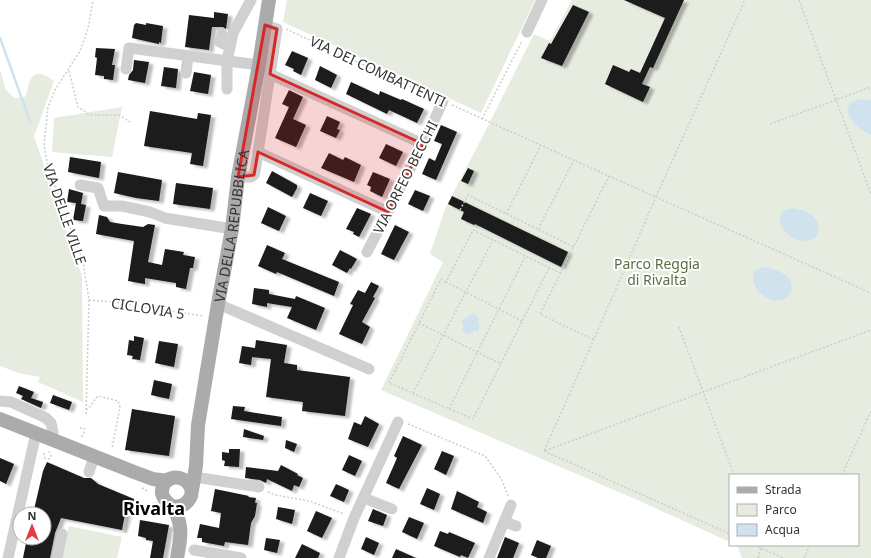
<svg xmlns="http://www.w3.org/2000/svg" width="871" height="558" font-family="'Noto Sans',sans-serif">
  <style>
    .green { fill: #e6ecdf }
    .water { fill: #cfe2ee }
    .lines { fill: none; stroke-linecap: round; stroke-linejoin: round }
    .stream { stroke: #cfe2ee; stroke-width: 2.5 }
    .building { fill: #1a1a1a; filter: url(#shadow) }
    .path { stroke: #cdcdcd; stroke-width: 1.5; stroke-dasharray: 2 2; stroke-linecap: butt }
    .minor { stroke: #d0d0d0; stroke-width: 11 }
    .major { stroke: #ababab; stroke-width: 14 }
    .marked { fill: #d62828; fill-opacity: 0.2; stroke: #d62828; stroke-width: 3; stroke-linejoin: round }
    .labels { text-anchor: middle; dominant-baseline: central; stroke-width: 4; stroke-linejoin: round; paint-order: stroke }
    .street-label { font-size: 14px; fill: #333; stroke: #fff }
    .park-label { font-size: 14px; fill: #56703f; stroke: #fff }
    .district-label { font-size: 18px; font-weight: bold; fill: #000; stroke: #fff }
  </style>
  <defs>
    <filter id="shadow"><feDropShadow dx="4.5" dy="2.5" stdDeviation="1" flood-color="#0004"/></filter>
  </defs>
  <rect width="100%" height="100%" fill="#fff"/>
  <g class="green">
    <path d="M287,0H535L481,113L283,22Z"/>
    <path d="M572,0H871V558H742L737,545H858V475H730V542L635,499L381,390L443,262L430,254L445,209L490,122L534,34L550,41Z"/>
    <path d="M0,70L6,90L14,98L25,97C28,92 27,87 30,81C34,69 47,75 54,81L34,136L82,276L83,402L38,382L40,377L19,373L0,366Z"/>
    <path d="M122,107L112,157L52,152L54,118Z"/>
    <path d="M156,502L162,506L164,510C157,519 145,506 134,516L127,533H125L127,514L131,511L134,507L140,510L150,503Z"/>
    <path d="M69,526L122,537L117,558H59Z"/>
  </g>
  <g class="water">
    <path d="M860,99L871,100V135C858,128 850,123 847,108L852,102Z"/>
    <path d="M792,208C803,209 822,216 818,231C817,235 815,239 810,240C798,244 781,233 780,220C780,217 782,214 782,211Z"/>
    <path d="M764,267C776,269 795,275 791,291C789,295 787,298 783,300C770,303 754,292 753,279C753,277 754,273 755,270Z"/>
    <path d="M475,313L479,320L478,323L480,327L478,331H474L472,334L470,333L467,335L462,329L464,326L462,322V320L465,318H468L469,315H471Z"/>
  </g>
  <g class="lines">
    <path class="stream" d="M0,38L30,121"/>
  </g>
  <g class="building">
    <path d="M624,0H684L653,68L650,67L642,84L650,87L643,102L605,84L613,65L629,72L631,69L640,73L665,18Z"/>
    <path d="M573,5L589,12L562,66L541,58L549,43L551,44Z"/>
    <path d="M214,12L228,14L226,29L223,27H212L209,50L185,47L189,15L214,18Z"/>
    <path d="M136,23L146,25V23L163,26L161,43L159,42V44L132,38L134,25Z"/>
    <path d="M96,48L115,49L112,65H115L113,80L104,79V76L95,75L97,58L95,57Z"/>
    <path d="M292,51L308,58L301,75L293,71L294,69L285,65Z"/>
    <path d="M134,60L149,62L145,83L128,80L129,75L133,70Z"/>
    <path d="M320,66L337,75L331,88L315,80Z"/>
    <path d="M164,67L178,69L176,88L161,86Z"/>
    <path d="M194,72L211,75L208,94L190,91Z"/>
    <path d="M351,82L379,95L380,91L401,100L402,99L424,109L417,123L389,110L387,114L346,94Z"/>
    <path d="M289,90L303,97L293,119L306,125L296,147L275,138L289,107L282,104Z"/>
    <path d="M150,111L197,119L198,113L211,115L203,166L190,164L192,153L144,146Z"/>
    <path d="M327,116L340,122L337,129L340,130L336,138L320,131Z"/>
    <path d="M441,125L457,132L436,180L422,174L429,158L435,161L442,144L434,141Z"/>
    <path d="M386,144L403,152L396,166L379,158Z"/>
    <path d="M329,153L343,160L345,157L361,165L354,182L321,168Z"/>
    <path d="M70,157L101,162L99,178L68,172Z"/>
    <path d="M468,168L474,171L468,184L461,181Z"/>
    <path d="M272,171L297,185V188L292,197L266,183Z"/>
    <path d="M118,172L162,180L159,201L136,198L114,193Z"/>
    <path d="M373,172L390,179L382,197L370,191L371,187L367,185Z"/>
    <path d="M176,183L213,188L210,209L173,204Z"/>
    <path d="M69,189L83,193L81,204L86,205L83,221L73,220L76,203L67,202Z"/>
    <path d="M415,190L430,196L423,211L408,204Z"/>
    <path d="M310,193L328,201L321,216L303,208Z"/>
    <path d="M452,196L568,252L561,267L475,224L474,225L461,219L464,212L448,204Z"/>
    <path d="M268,207L286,216L279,231L261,223Z"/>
    <path d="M357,208L371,214L359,237L353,234L354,232L346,229Z"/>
    <path d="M99,215L107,217L110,222L122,224L143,227L148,224L155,225L148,262L162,265L165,249L184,252L183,255L195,257L193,268H190L186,289L176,287V283L145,278V284L128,281L134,241L96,234Z"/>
    <path d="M395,225L409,232L394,260L381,254Z"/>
    <path d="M267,245L285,253L282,259L339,282L334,296L277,272L276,274L258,266Z"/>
    <path d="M340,250L357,259L351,269L350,268L347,273L332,265Z"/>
    <path d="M371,282L379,286L373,297L375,298L362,322L370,327L362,344L339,334L353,305L350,304L358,290L365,293Z"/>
    <path d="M254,288L269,290V294L295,299L296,296L325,308L316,330L287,318L292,307L267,303V307L252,304Z"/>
    <path d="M134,336L144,338L140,360L132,359L133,356L127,355L129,340L134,341Z"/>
    <path d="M256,340L287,345L284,363L297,365V370L350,377L345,416L302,411L303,402L266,397L271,359L252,357L251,365L239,363L242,346L255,348Z"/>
    <path d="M159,341L178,344L174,367L155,363Z"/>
    <path d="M154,380L172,384L169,399L151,395Z"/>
    <path d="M19,386L34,392L31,398L43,402L41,408L21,399L23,396L16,393Z"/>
    <path d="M53,395L72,402L69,410L50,403Z"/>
    <path d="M233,406L245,407L244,411L282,417L281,426L231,419Z"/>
    <path d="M132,409L175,416L169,456L125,450Z"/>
    <path d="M365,416L379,424L368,447L348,439L354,422L361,425Z"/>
    <path d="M244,429L264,436L263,440L243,437Z"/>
    <path d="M403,436L422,445L399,489L386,483L397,458L394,456Z"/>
    <path d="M286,440L297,444L294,452L285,448Z"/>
    <path d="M229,449H240L239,467L224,466L225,461L222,460V452L229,453Z"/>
    <path d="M442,451L454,456L446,475L434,469Z"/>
    <path d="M349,455L362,461L355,476L342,470Z"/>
    <path d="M0,458L14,464L6,484L0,481Z"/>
    <path d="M47,462L84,478H91L98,484L134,499L131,510L126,509L122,530L61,518L55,533L50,558H23L27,538H44V514H33L43,471Z"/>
    <path d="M281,465L298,474L297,475L303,478L299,487L294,485L292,491L267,479L266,483L260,480L245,478L246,467L278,471Z"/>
    <path d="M336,484L349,490L344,502L330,496Z"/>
    <path d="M427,488L440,494L434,510L420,504Z"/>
    <path d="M215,489L249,496L248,497L256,498L255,503H257L255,516L251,523L248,545L225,542L224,546L202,542V538H197L200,524L219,528L221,513L211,511Z"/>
    <path d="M457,491L479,502L477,507L487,512L483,523L451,509Z"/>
    <path d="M278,507L295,510L292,524L276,519Z"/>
    <path d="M373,509L387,515L383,526L368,521Z"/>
    <path d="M316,511L332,518L322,538L307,531Z"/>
    <path d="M409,517L424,523L417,539L402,532Z"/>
    <path d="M140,520L169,525L163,558H150L153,541L146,540V538L138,536Z"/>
    <path d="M440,531L448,534L449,532L475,543L468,558L461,555L460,557L434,546Z"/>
    <path d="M366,537L379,543L374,555L361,549Z"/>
    <path d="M505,537L519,543L513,558H497Z"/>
    <path d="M266,538L280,540L277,553L264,550Z"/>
    <path d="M537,540L551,546L546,558H538L531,555Z"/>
    <path d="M302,544L320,553L318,558H295Z"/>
    <path d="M396,549L416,558H392Z"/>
  </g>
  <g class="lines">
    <g class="path">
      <path d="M799,0L871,194"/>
      <path d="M286,29L433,97"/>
      <path d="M69,71L78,107L90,115H119L130,122"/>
      <path d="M452,105L609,176L540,314L590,338L594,339L656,197L871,293"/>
      <path d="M482,119L522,41"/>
      <path d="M770,124L871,87"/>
      <path d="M609,176L656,197L745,0"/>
      <path d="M460,210L468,195L574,247"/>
      <path d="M506,214L541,145"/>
      <path d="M538,229L574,160"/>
      <path d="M446,282L441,279L389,383L473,419L549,268"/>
      <path d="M89,300L113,302L204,316"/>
      <path d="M522,321L446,282L473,230L560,273"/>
      <path d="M419,323L501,364"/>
      <path d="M679,327L734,475"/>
      <path d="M594,339L544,451L871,330"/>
      <path d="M413,393L493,240"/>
      <path d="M449,409L525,257"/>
      <path d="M86,410C92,406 93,401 98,396L118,401L120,407L112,448"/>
      <path d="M86,414L89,300L83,262L48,167L44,145L48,107L55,90L80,51L88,29L93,0"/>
      <path d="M408,424L485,456L502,480L508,496"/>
      <path d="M80,428H84L85,430L81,438"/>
      <path d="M544,451L730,534"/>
      <path d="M44,453L45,458L49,459L51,456L49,451"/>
      <path d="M842,475L871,411"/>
      <path d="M142,488L149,492"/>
      <path d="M268,492L275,495L309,501L344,514"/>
      <path d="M755,545L783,558"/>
      <path d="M758,558L761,548L760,545"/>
      <path d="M804,558L810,545"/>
    </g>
    <g class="minor">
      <path d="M527,32L542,0"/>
      <path d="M222,34L220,42L230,47"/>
      <path d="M126,69L129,48L259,65"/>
      <path d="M186,73L188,56"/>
      <path d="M270,74L423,144"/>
      <path d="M227,89V61L233,33L251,0"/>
      <path d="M258,152L388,212"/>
      <path d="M238,177H251L254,175L255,172L277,29L265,25"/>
      <path d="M80,185L98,188L104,206H122L150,212L165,218L232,229"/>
      <path d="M367,252L423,144L443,101"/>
      <path d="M218,304L369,369"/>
      <path d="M0,401L11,402L46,418L51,423L53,432L51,439"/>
      <path d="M89,472L94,457"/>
      <path d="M194,477L259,487"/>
      <path d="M364,498L392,509"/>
      <path d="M505,522L516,526"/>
      <path d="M194,550L241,558"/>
      <path d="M8,558L36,433"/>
      <path d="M57,558L62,534"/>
      <path d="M339,558L354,518L398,422"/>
      <path d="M489,558L511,505"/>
    </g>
    <g class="major">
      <path d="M0,419L134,472L153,479L167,481"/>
      <path id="s1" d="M171,506C180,508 187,505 191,496L196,466L198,425L218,304L232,229L238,177L259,65L269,0"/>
      <path d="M177,558C180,542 184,525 174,510C170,503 163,501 162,493C161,475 184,472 191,488"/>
    </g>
  </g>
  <path class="marked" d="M265,25L277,29L270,74L423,144L388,212L258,152L254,175L238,177Z"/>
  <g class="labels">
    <g class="street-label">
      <text transform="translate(378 71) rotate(25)">VIA DEI COMBATTENTI</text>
      <text transform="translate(405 177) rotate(-63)">VIA ORFEO BECCHI</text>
      <text transform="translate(65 214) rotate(71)">VIA DELLE VILLE</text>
      <text stroke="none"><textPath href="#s1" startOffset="298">VIA DELLA REPUBBLICA</textPath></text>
      <text transform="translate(148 308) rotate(9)">CICLOVIA 5</text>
    </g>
    <g class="park-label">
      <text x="657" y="263">Parco Reggia<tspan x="657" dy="16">di Rivalta</tspan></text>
    </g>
    <g class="district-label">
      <text x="154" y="508">Rivalta</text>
    </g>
  </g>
  <rect x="729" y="474" width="130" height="72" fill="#ffffff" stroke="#adadad"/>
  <rect x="737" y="487" width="20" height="6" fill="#ababab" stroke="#adadad"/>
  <text x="765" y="494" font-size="12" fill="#333333">Strada</text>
  <rect x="737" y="504" width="20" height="12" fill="#e6ecdf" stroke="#adadad"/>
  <text x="765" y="514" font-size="12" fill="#333333">Parco</text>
  <rect x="737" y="524" width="20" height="12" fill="#cfe2ee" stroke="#adadad"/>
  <text x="765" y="534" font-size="12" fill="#333333">Acqua</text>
  <g transform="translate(32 526)"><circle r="19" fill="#ffffff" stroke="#adadad"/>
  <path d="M0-3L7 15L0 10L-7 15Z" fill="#e63946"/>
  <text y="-6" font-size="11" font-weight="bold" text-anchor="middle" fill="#333333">N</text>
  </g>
</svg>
